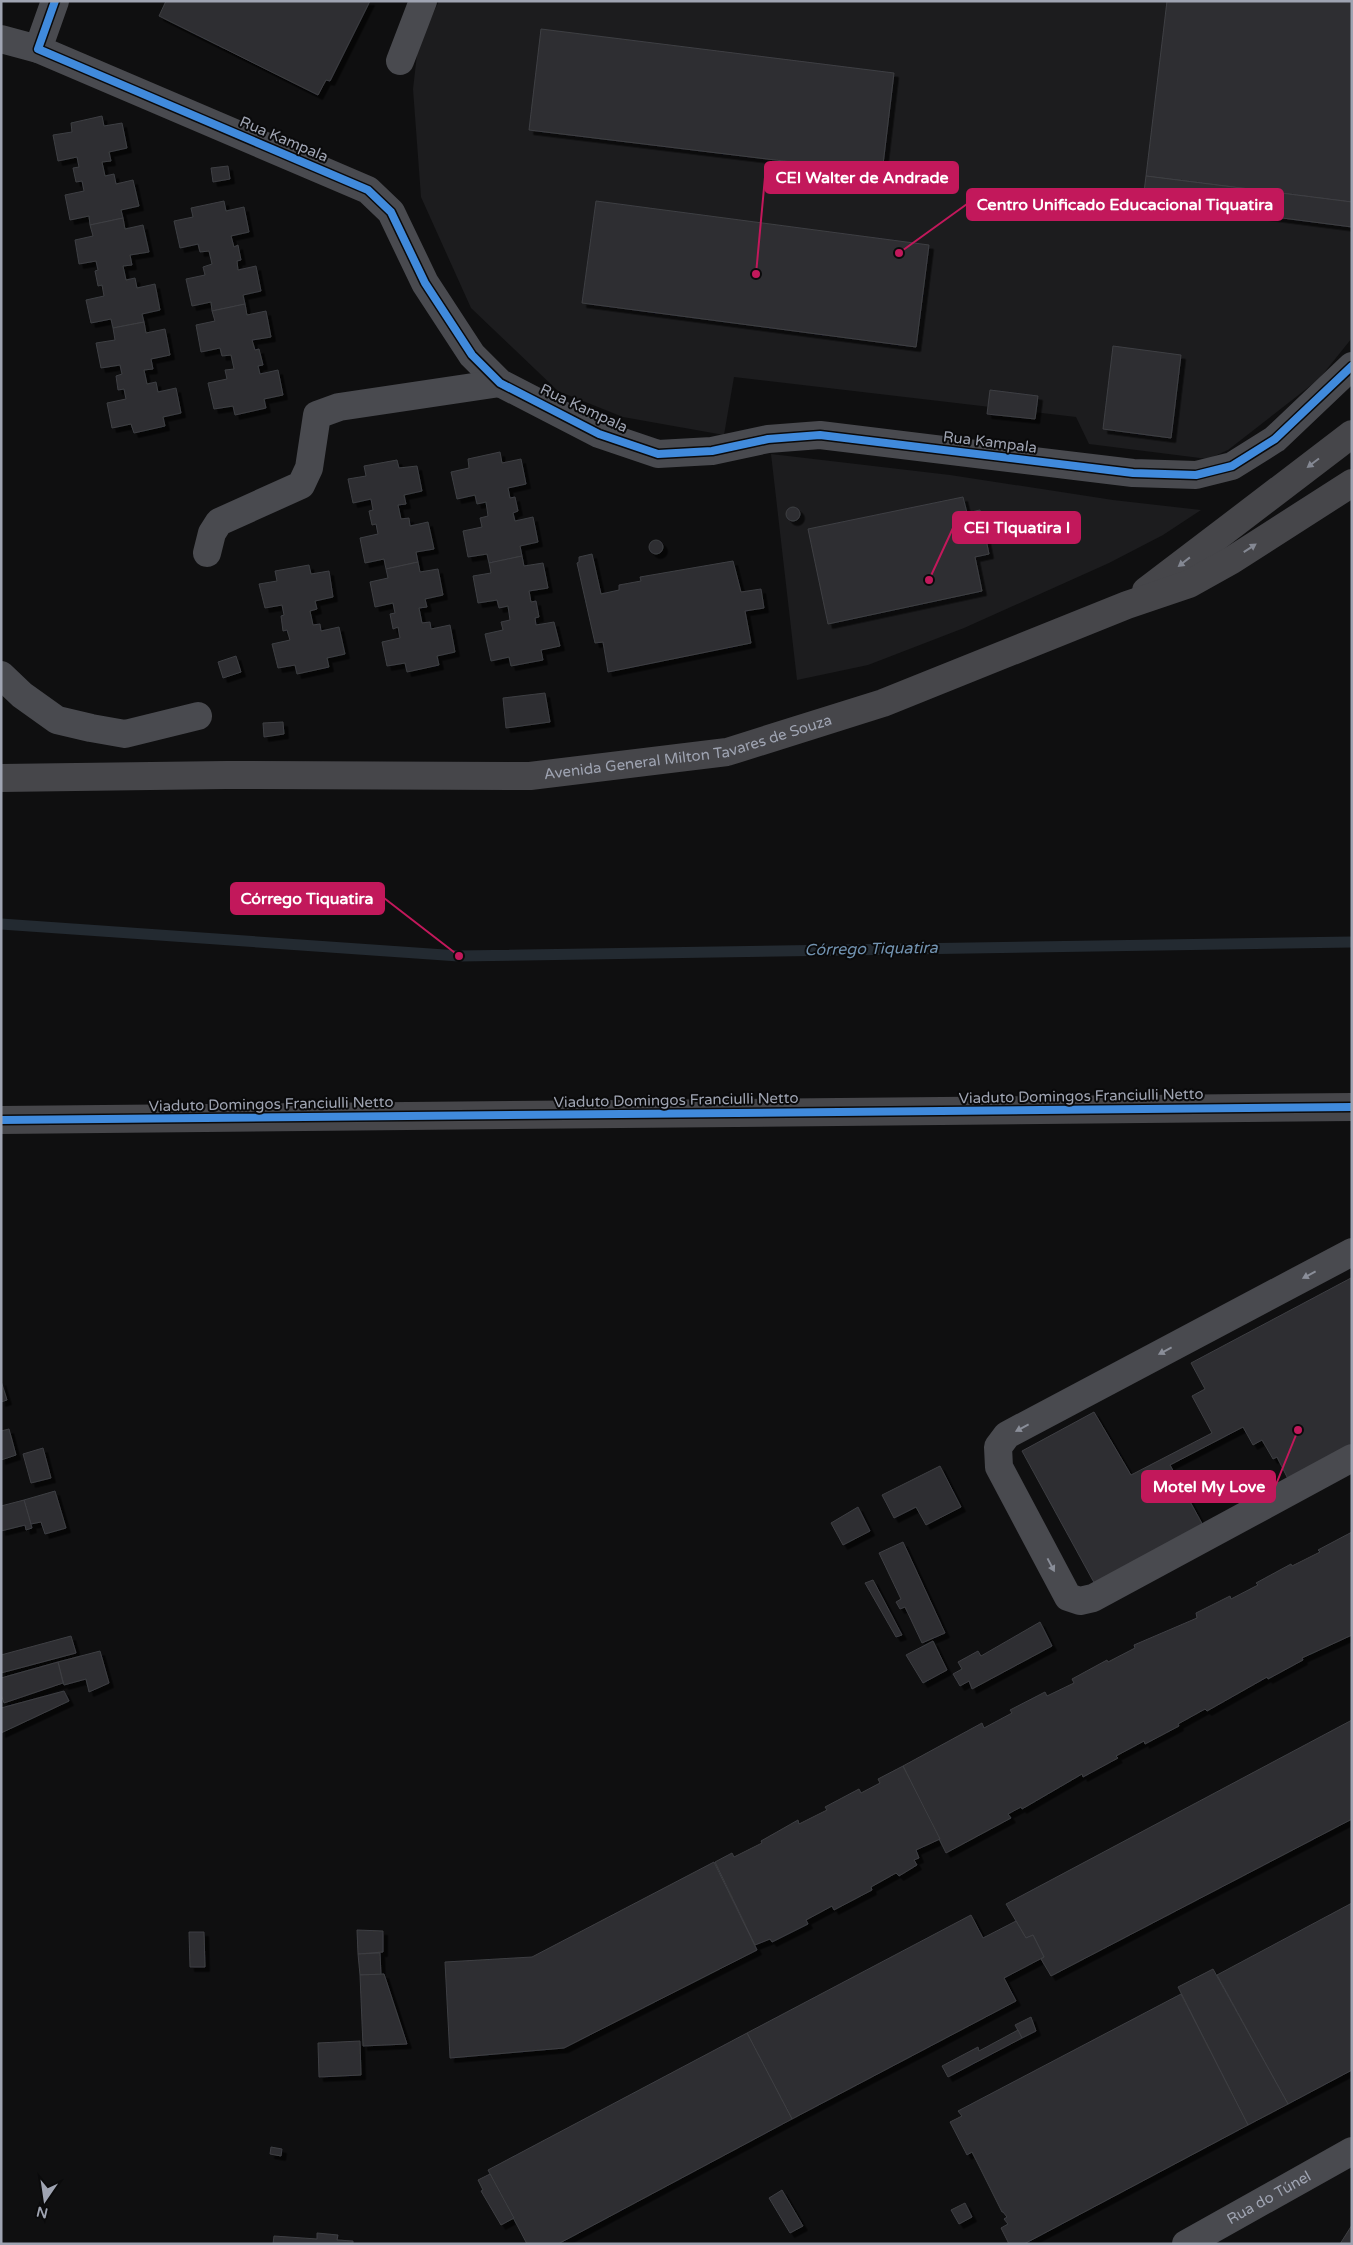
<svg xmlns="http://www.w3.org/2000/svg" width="1353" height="2245" font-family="'Varela Round',sans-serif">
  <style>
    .built { fill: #1c1c1e }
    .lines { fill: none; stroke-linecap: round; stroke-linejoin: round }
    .stream { stroke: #232a31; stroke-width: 11 }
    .building { fill: #2e2e30; stroke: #3e3f44; filter: url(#shadow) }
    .minor { stroke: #494a4f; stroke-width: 28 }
    .major { stroke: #46464a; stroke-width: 28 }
    .cycleway-casing { stroke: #0a0a0b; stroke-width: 11 }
    .cycleway { stroke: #408adc; stroke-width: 8 }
    .oneway { fill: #848893 }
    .oneway2 { fill: #8a8e99 }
    .labels { text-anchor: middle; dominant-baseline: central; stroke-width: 4; stroke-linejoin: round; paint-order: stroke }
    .street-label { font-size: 15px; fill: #9fa4b2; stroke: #0a0a0b }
    .water-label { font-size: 16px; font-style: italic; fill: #7293b1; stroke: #0a0a0b }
    .leader { fill: none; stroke: #c2185b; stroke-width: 2 }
    .callout-dot { fill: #c2185b; stroke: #0a0a0b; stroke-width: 2 }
    .callout { fill: #c2185b; stroke: #c2185b; stroke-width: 2 }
    .callout-label { font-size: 16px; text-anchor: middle; font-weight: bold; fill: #fff }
  </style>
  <defs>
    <filter id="shadow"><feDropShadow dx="4.5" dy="4.5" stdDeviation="0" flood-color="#0009"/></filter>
  </defs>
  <rect width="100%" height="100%" fill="#0f0f10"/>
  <g class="built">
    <path d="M439,1H1352V338L1319,379L1228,450L1208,459L1089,444L1076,417L734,377L724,435L623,417L558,391L471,308L421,197L413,89L418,46Z"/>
    <path d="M771,454L950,475L1113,500L1201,510L1163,535L1109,563L964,628L868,665L797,680Z"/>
  </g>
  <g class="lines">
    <path class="stream" d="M1,924L459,956L1352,942"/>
  </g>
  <g class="building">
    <path d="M166,1H370L330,81L326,80L318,95L159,16Z"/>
    <path d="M1167,1H1352V202L1146,176Z"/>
    <path d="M541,29L894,73L882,173L529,130Z"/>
    <path d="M102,116L104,126L122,123L127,148L109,152L111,161L102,162L105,176L114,174L116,184L133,180L139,206L121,210L123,218L90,225L89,216L70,220L65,195L84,191L82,181L76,182L73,168L79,167L77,157L58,161L53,135L72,132L71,123Z"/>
    <path d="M228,166L230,179L213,182L211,168Z"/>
    <path d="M1146,176L1352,202V227L1143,200Z"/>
    <path d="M224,201L226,211L244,207L249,232L231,236L234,247L238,245L241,260L237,261L238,270L256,266L261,291L243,295L245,304L212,311L211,302L192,306L186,279L205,275L203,267L212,264L209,251L200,252L198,244L180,248L174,221L193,217L191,208Z"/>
    <path d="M596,201L929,245L916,347L582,303Z"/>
    <path d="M123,218L125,229L143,225L149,252L130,255L132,265L123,266L126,280L135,278L137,288L155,284L160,310L142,314L144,322L113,328L111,319L91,323L86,300L104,296L102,285L98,286L95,271L98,270L96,261L79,264L75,240L93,236L90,225Z"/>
    <path d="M245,304L247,315L266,311L271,337L252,340L255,350L259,349L263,365L258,366L260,374L278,370L283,395L264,399L266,408L235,415L233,406L214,409L208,383L227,379L225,370L234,369L231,355L222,356L220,348L201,352L196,325L215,321L212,311Z"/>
    <path d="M144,322L146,333L165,329L170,355L151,359L153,369L144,370L147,384L156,382L158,392L176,388L181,413L163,417L165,426L134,433L131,424L112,428L107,403L126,399L124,389L118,390L116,376L122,374L120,365L101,368L96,343L115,340L113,328Z"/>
    <path d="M1113,346L1181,355L1171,438L1103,429Z"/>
    <path d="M990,390L1038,396L1035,419L987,414Z"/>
    <path d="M500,452L502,463L521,459L526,484L508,488L510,498L515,497L518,511L513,513L515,521L533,517L538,542L520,546L522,556L489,563L487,554L468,557L463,531L482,527L480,518L488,516L486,502L477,504L475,495L457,499L451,472L469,468L468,459Z"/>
    <path d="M397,460L399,468L417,466L422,491L404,495L406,504L398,505L401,519L409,518L410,526L428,522L434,549L416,552L418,562L386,569L384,559L365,563L360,538L378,534L376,524L372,525L369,511L373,510L371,499L353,503L348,479L366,476L364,466Z"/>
    <path d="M963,497L967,513L980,510L989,554L975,557L982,591L828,624L808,529Z"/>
    <circle cx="793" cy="514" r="7"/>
    <circle cx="656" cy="547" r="7"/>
    <path d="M592,554L601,594L619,590V585L641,581L640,577L733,561L741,592L761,589L764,608L745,611L751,643L608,672L603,642L595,643L577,563L579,562V557Z"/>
    <path d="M522,556L524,566L543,563L548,588L529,591L531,602L536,601L539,617L535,618L536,625L554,622L560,646L541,650L543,660L511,666L509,657L491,661L485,634L503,630L501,622L510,620L508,606L499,608L497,600L478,603L473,576L491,573L489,563Z"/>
    <path d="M418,562L420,572L438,569L443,595L425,599L427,607L419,608L422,623L430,622L431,629L450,625L455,652L437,656L439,665L407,672L405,663L387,666L382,642L400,638L398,627L393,629L390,614L395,613L393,603L375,607L370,582L388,578L386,569Z"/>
    <path d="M309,565L311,574L329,571L333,597L315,601L317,609L310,611L313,625L320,624L321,631L339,627L345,654L327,658L329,667L297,674L295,665L278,668L272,644L290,640L287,630L283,631L281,616L284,615L282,605L265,608L259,584L277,581L275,571Z"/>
    <path d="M236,656L241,672L223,678L218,662Z"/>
    <path d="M545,693L550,722L506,728L503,698Z"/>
    <path d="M283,722L284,734L264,737L263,723Z"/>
    <path d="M1351,1278L1352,1452L1291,1485L1277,1457L1273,1459L1262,1440L1253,1445L1243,1427L1170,1465L1205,1529L1097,1588L1022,1451L1094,1412L1131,1475L1212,1433L1192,1396L1205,1389L1191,1363Z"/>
    <path d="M1,1381L7,1400L1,1402Z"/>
    <path d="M9,1429L16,1455L1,1460V1431Z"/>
    <path d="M43,1448L51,1478L31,1483L23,1454Z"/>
    <path d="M940,1466L961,1507L926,1525L916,1507L894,1518L882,1495Z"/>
    <path d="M55,1491L66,1528L45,1534L41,1522L31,1524L24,1500Z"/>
    <path d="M24,1500L32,1528L26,1530L25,1525L1,1531V1506Z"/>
    <path d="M858,1507L870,1531L843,1545L831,1523Z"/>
    <path d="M1352,1532V1635L1302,1658L1303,1660L1268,1679L1267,1677L1207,1711L1205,1709L1178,1724L1179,1726L1145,1744L1144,1741L1116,1756L1118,1758L1083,1777L1082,1774L1022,1809L1021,1807L1008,1814L1011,1818L946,1853L903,1766L982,1723L984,1728L1012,1713L1010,1710L1045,1692L1047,1696L1074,1683L1072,1679L1107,1660L1108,1662L1135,1648L1134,1645L1197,1618L1196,1613L1230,1596L1231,1599L1258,1585L1256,1583L1291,1564L1292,1566L1320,1552L1318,1550Z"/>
    <path d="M903,1542L945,1633L922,1643L905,1607L900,1609L896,1602L901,1599L879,1553Z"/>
    <path d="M873,1580L902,1635L896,1637L865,1583Z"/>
    <path d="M1040,1622L1052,1646L972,1689L969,1681L960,1686L953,1674L962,1669L958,1662L978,1651L981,1656Z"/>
    <path d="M71,1636L76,1653L1,1673V1655Z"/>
    <path d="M933,1641L947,1670L923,1683L906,1655Z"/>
    <path d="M100,1651L109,1683L89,1692L86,1679L64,1685L58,1662Z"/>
    <path d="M58,1662L63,1683L4,1703L1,1694V1678Z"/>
    <path d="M64,1691L69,1701L1,1733V1708Z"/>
    <path d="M1352,1720V1819L1051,1976L1041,1959L1044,1957L1033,1935L1026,1938L1006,1904Z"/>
    <path d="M903,1766L940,1839L916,1850L919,1858L914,1860L917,1865L899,1876L896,1873L871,1887L872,1890L834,1910L832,1906L806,1920L808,1924L772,1942L770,1939L755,1945L715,1862L732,1853L734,1857L762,1843L761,1841L798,1820L799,1824L827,1810L825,1807L859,1789L861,1793L880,1783L878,1779Z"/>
    <path d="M714,1862L757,1950L564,2048L450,2058L445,1962L532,1957Z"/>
    <path d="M1352,1903V2070L1288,2104L1217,1975Z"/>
    <path d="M971,1915L983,1938L1016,1921L1026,1938L1033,1935L1044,1957L1004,1978L1016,2001L792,2119L747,2033Z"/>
    <path d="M357,1930L383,1931V1952L358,1954Z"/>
    <path d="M189,1932H204L205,1967H190Z"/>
    <path d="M380,1953L381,1975H360L358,1954Z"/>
    <path d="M1213,1969L1288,2104L1248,2125L1178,1987Z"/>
    <path d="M384,1974L407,2044L363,2046L360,1975Z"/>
    <path d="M1181,1994L1248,2125L1024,2244H1009L1001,2228L1008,2224L1004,2219L1007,2217L1003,2212H1002L972,2152L967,2155L950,2122L962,2116L958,2111Z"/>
    <path d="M1031,2017L1036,2031L1022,2038L1015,2025Z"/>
    <path d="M1018,2030L1022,2038L948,2077L942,2066L978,2047L979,2051Z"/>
    <path d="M747,2033L792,2119L558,2244H527L488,2170Z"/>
    <path d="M360,2041L361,2075L319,2077L318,2043Z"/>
    <path d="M271,2147L282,2149L281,2156L270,2154Z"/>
    <path d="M490,2174L514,2218L501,2225L481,2191L483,2190L478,2180Z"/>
    <path d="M782,2190L803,2226L790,2233L769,2198Z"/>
    <path d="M965,2203L972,2217L959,2224L951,2210Z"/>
    <path d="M1352,2225V2244H1340Z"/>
    <path d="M317,2233L338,2235L337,2240L353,2241V2244H273L274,2236L317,2239Z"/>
  </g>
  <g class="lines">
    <g class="minor">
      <path d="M55,1L38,49L368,190L391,212L425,283L472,355L500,383L599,434L658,454L712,451L768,439L820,435L1133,473L1196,475L1232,466L1275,439L1352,366"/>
      <path d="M1,39L38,49"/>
      <path d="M400,61L423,1"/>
      <path d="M207,553L212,533L219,522L301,485L309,468L317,415L339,407L500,383"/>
      <path d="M1,675L22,695L57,720L91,728L125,734L198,716"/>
      <path d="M1352,1252L1007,1435L998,1447L999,1467L1068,1597L1080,1601L1093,1598L1352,1458"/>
      <path id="s1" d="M1186,2244L1352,2151"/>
    </g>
    <g class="major">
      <path d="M1146,591L1352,434"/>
      <path id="s2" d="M1,778L226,775L530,776L727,752L883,703L1127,605L1189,584L1232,560L1352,483"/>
      <path d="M1,1120L1352,1107"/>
    </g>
    <g class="cycleway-casing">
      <g id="cycleway">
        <path d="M55,1L38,49L368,190L391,212L425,283L472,355L500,383L599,434L658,454L712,451L768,439L820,435L1133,473L1196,475L1232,466L1275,439L1352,366"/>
        <path d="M1,1120L1352,1107"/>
      </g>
    </g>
    <use href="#cycleway" class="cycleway"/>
  </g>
  <defs><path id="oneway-solid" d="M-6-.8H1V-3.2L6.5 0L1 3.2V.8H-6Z" transform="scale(1.25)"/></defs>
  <g class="oneway">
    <use href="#oneway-solid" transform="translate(1313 463) rotate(143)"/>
    <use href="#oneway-solid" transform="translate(1250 548) rotate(-33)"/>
    <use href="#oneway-solid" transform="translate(1184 562) rotate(142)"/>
  </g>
  <g class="oneway2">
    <use href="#oneway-solid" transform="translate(1309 1275) rotate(152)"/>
    <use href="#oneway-solid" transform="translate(1165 1351) rotate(152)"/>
    <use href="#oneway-solid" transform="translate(1022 1428) rotate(152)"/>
    <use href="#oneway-solid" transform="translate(1051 1565) rotate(62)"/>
  </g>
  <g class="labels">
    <g class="street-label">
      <text transform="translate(284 139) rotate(23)">Rua Kampala</text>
      <text transform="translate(584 408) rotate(25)">Rua Kampala</text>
      <text transform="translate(990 442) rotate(7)">Rua Kampala</text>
      <text stroke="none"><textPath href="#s2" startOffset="690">Avenida General Milton Tavares de Souza</textPath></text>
      <text transform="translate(1081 1096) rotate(-1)">Viaduto Domingos Franciulli Netto</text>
      <text transform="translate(676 1100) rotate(-1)">Viaduto Domingos Franciulli Netto</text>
      <text transform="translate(271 1104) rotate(-1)">Viaduto Domingos Franciulli Netto</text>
      <text stroke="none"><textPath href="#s1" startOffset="95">Rua do Túnel</textPath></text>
    </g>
    <g class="water-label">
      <text transform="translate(871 949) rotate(-1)">Córrego Tiquatira</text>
    </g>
  </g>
  <path class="leader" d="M756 274L765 177M899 253L967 204M929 580L953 528M459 956L384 898M1298 1430L1275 1487"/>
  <g class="callout-dot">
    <circle cx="756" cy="274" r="5"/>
    <circle cx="899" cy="253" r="5"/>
    <circle cx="929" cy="580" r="5"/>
    <circle cx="459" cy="956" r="5"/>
    <circle cx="1298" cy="1430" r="5"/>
  </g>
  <g class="callout">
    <rect x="765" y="162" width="193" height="31" rx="5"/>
    <rect x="967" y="189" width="316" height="31" rx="5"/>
    <rect x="953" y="512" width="127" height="31" rx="5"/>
    <rect x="231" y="883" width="153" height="31" rx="5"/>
    <rect x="1142" y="1471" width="133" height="31" rx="5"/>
  </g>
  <g class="callout-label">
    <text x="862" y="183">CEI Walter de Andrade</text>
    <text x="1125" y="210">Centro Unificado Educacional Tiquatira</text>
    <text x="1017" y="533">CEI TIquatira I</text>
    <text x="307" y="904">Córrego Tiquatira</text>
    <text x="1209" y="1492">Motel My Love</text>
  </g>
  <rect width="1353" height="2245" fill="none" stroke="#9fa4b2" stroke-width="5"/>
  <g transform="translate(45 2200) rotate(193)" stroke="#0a0a0b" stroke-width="4" paint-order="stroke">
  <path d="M0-4L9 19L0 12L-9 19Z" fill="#9fa4b2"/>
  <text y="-8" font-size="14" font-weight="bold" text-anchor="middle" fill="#9fa4b2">N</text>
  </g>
</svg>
